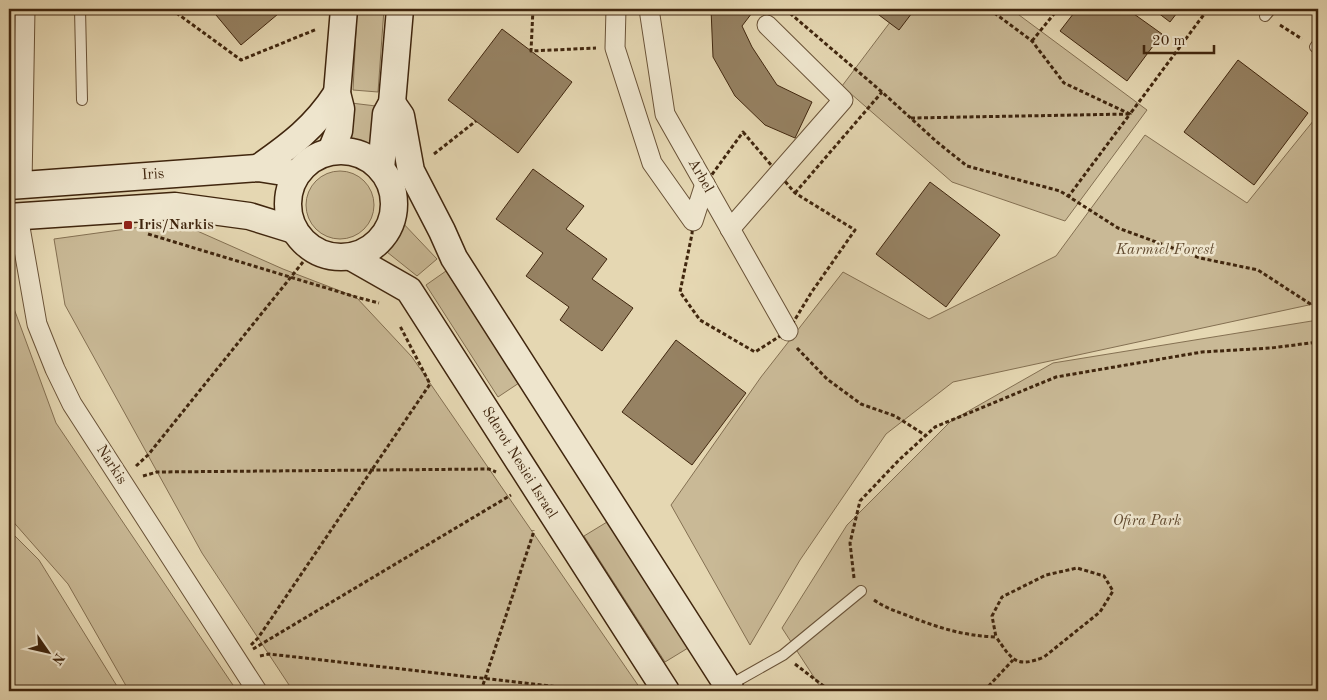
<svg xmlns="http://www.w3.org/2000/svg" width="1327" height="700" font-family="'Old Standard TT',serif">
  <style>
    .green { fill: #c9b996; stroke: #847052 }
    .building { fill: #968263; stroke: #40260e }
    .lines { fill: none; stroke-linecap: round; stroke-linejoin: round }
    .lane-casing { stroke: #695237; stroke-width: 12 }
    .street-casing { stroke: #695237; stroke-width: 21 }
    .secondary-casing { stroke: #40260e; stroke-width: 29 }
    .path { stroke: #40260e; stroke-width: 3; stroke-dasharray: 4 2.5; stroke-linecap: butt }
    .lane { stroke: #eee5cd; stroke-width: 10 }
    .street { stroke: #eee5cd; stroke-width: 19 }
    .secondary { stroke: #eee5cd; stroke-width: 26 }
    .poi-dot { fill: #8f2418; stroke: #eee5cd; stroke-width: 2 }
    .labels { text-anchor: middle; dominant-baseline: central; stroke-width: 5; stroke-linejoin: round; paint-order: stroke }
    .street-label { font-size: 15px; fill: #40260e; stroke: #eee5cd }
    .poi-label { font-size: 15px; font-weight: bold; fill: #40260e; stroke: #eee5cd; text-anchor: start }
    .park-label { font-size: 15px; font-style: italic; fill: #624b30; stroke: #eee5cd }
  </style>
  <rect width="100%" height="100%" fill="#e5d7b2"/>
  <filter id="stains"><feTurbulence type="fractalNoise" baseFrequency=".004" numOctaves="4"/><feColorMatrix values="0 0 0 0 .2 0 0 0 0 .09 0 0 0 0 .02 0 0 0 .5 -.17"/></filter>
  <radialGradient id="worn" r=".72"><stop offset=".6" stop-color="#630" stop-opacity="0"/><stop offset="1" stop-color="#630" stop-opacity=".3"/></radialGradient>
  <g class="green">
    <path d="M357,9H384L378,92L353,90Z"/>
    <path d="M900,9H1011L1147,110L1065,221L952,182L842,86Z"/>
    <path d="M351,103L376,106L375,146L347,142Z"/>
    <path d="M1318,115V303L953,382L886,434L800,560L750,645L671,505L761,377L843,272L929,319L1056,256L1145,135L1247,203Z"/>
    <circle cx="340" cy="205" r="34"/>
    <path d="M400,220L437,259L417,276L382,248L389,240Z"/>
    <path d="M177,222L283,269L356,297L412,357L642,691H293L202,553L65,305L54,239Z"/>
    <path d="M446,271L519,383L498,397L426,285Z"/>
    <path d="M9,295L56,423L237,691H129L68,584L9,517Z"/>
    <path d="M1318,320V691H823L782,628L847,525L951,421L1053,363Z"/>
    <path d="M607,522L688,648L665,662L584,536Z"/>
    <path d="M9,530L39,560L120,691H9Z"/>
  </g>
  <g class="building">
    <path d="M211,9H284L241,45Z"/>
    <path d="M711,9H755L742,26L752,47L777,85L812,102L795,138L765,125L735,96L713,57Z"/>
    <path d="M871,9H915L899,30Z"/>
    <path d="M1077,9H1127L1162,34L1127,81L1060,31Z"/>
    <path d="M1153,9H1180L1170,22Z"/>
    <path d="M502,29L572,82L518,153L448,100Z"/>
    <path d="M1238,60L1308,113L1254,185L1184,132Z"/>
    <path d="M533,169L584,206L566,229L607,259L592,279L633,308L602,351L560,320L569,307L526,276L543,253L496,219Z"/>
    <path d="M930,182L1000,235L946,307L876,254Z"/>
    <path d="M676,340L746,393L692,465L622,412Z"/>
  </g>
  <g class="lines">
    <g class="lane-casing">
      <g id="lane">
        <path d="M80,9L82,100"/>
        <path d="M1265,16L1271,9"/>
        <path d="M1315,47L1318,43"/>
        <path d="M728,686L783,655L861,591"/>
      </g>
    </g>
    <g class="street-casing">
      <g id="street">
        <path d="M616,9L615,48L652,163L693,221L705,184"/>
        <path d="M649,9L665,114L788,331"/>
        <path d="M22,185L25,9"/>
        <path d="M18,216L37,324L55,369L72,404L257,691"/>
        <path d="M730,229L843,100L767,25"/>
      </g>
    </g>
    <g class="secondary-casing">
      <g id="secondary">
        <path d="M392,103L401,116L411,171L442,231L454,258L731,691"/>
        <circle cx="341" cy="204" r="53"/>
        <path d="M331,151L339,131L341,109L337,93L344,9"/>
        <path d="M258,168C291,145 315,127 337,93"/>
        <path d="M381,169L386,114L392,103L400,9"/>
        <path d="M9,186L258,168L296,174"/>
        <path d="M9,217L175,206L249,216L294,230"/>
        <path d="M351,257L409,290L666,691"/>
      </g>
    </g>
    <g class="path">
      <path d="M171,9L241,60L317,29"/>
      <path d="M533,9L531,51L596,48"/>
      <path d="M785,9L882,92L937,142L967,166L1060,191L1118,228L1200,258L1258,270L1318,309"/>
      <path d="M989,9L1032,41L1064,83L1130,114L1068,197"/>
      <path d="M1280,25L1302,39"/>
      <path d="M1032,41L1058,9"/>
      <path d="M911,118L1130,114L1208,9"/>
      <path d="M743,132L795,193L855,230L811,293L788,331L755,352L700,320L680,292L692,234L694,203L705,184Z"/>
      <path d="M434,154L476,121"/>
      <path d="M795,193L882,92"/>
      <path d="M148,234L356,297L379,303"/>
      <path d="M797,348L827,379L861,404L895,416L925,435"/>
      <path d="M136,466L148,455L303,262"/>
      <path d="M143,476L157,472L489,469L496,472"/>
      <path d="M854,578L850,543L860,501L899,460L935,427L1056,377L1202,352L1271,348L1318,342"/>
      <path d="M874,600C884,607 895,611 906,615C936,627 963,636 996,637L992,616L1002,597L1046,575L1077,568L1104,576L1113,591L1100,612L1044,657C1015,669 1012,659 996,637"/>
      <path d="M251,645L258,638L430,384L400,326"/>
      <path d="M253,649L511,495"/>
      <path d="M260,656L269,654L595,691"/>
      <path d="M795,664L830,691"/>
      <path d="M481,691L533,534V530"/>
      <path d="M984,691L1013,660"/>
    </g>
    <use href="#lane" class="lane"/>
    <use href="#street" class="street"/>
    <use href="#secondary" class="secondary"/>
  </g>
  <rect class="poi-dot" x="123" y="220" width="10" height="10" rx="2.5"/>
  <g class="labels">
    <g class="street-label">
      <text transform="translate(153 175) rotate(-4)">Iris</text>
      <text transform="translate(700 176) rotate(60)">Arbel</text>
      <text transform="translate(519 463) rotate(58)">Sderot Nesiei Israel</text>
      <text transform="translate(111 465) rotate(57)">Narkis</text>
    </g>
    <g class="poi-label">
      <text x="138" y="225">Iris/Narkis</text>
    </g>
    <g class="park-label">
      <text x="1165" y="250">Karmiel Forest</text>
      <text x="1147" y="521">Ofira Park</text>
    </g>
  </g>
  <rect width="1327" height="700" fill="none" stroke="#e5d7b2" stroke-width="30"/>
  <rect x="10" y="10" width="1307" height="680" fill="none" stroke="#40260e" stroke-width="2.5"/>
  <rect x="15" y="15" width="1297" height="670" fill="none" stroke="#40260e"/>
  <g transform="translate(48 652) rotate(124)" stroke="#eee5cd" stroke-width="4" paint-order="stroke">
  <path d="M0-4L9 19L0 12L-9 19Z" fill="#40260e"/>
  <text y="-8" font-size="14" font-weight="bold" text-anchor="middle" fill="#40260e">N</text>
  </g>
  <path d="M1144 45v8h70v-8" fill="none" stroke="#40260e" stroke-width="2.5"/>
  <text x="1152" y="45" font-size="15" fill="#40260e" stroke="#eee5cd" stroke-width="4" paint-order="stroke">20 m</text>
  <rect width="100%" height="100%" filter="url(#stains)"/>
  <rect width="100%" height="100%" fill="url(#worn)"/>
</svg>
